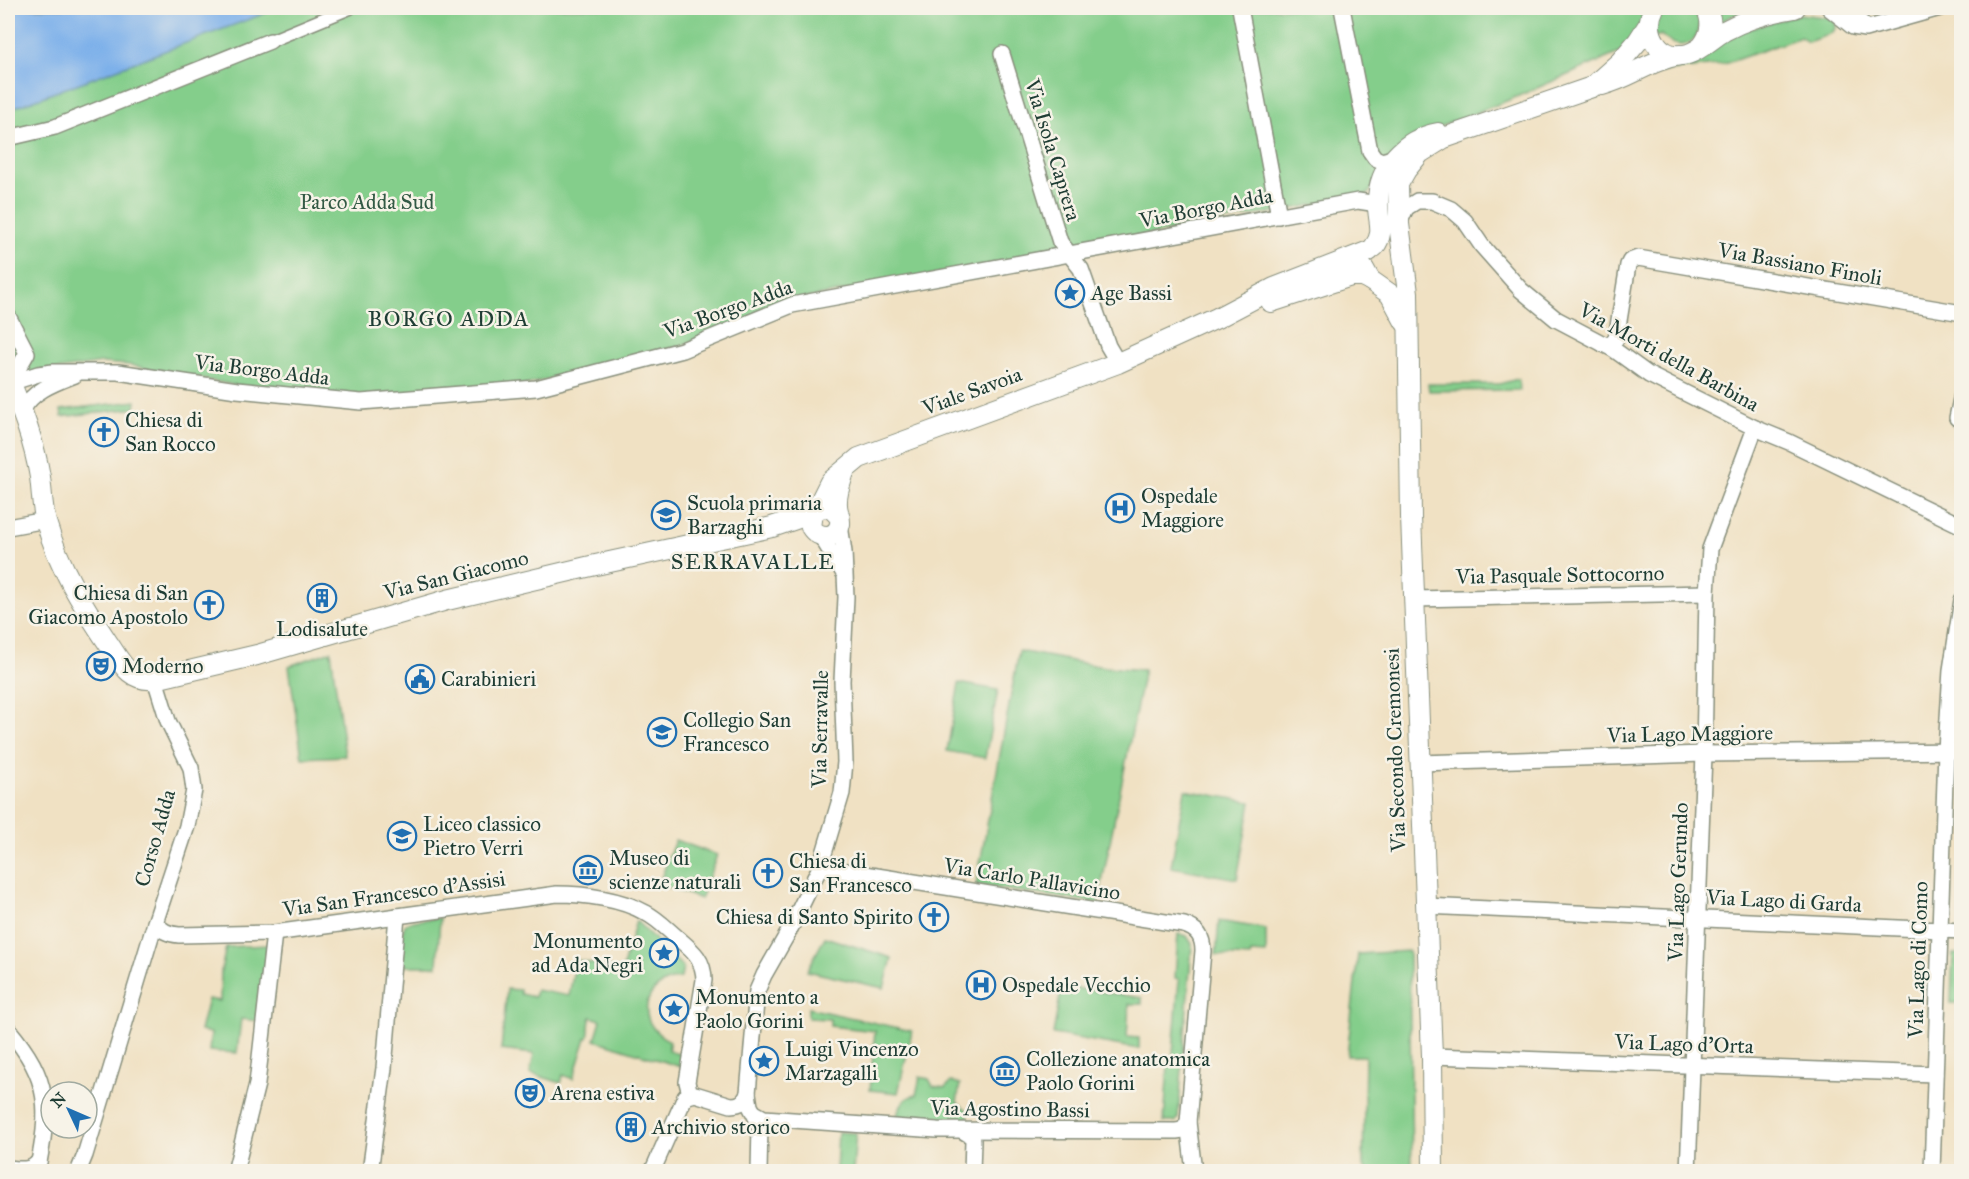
<svg xmlns="http://www.w3.org/2000/svg" width="1969" height="1179" font-family="'IM FELL Great Primer',serif">
  <style>
    .green { fill: #84ce8b; stroke: #528660; stroke-width: 1.5 }
    .water { fill: #7db0ea; stroke: #4e768f; stroke-width: 1.5 }
    .lines { fill: none; stroke-linecap: round; stroke-linejoin: round }
    .pedestrian-casing { stroke: #888f7c; stroke-width: 15 }
    .minor-casing { stroke: #888f7c; stroke-width: 18 }
    .tertiary-casing { stroke: #888f7c; stroke-width: 22 }
    .pedestrian { stroke: #fff; stroke-width: 12 }
    .minor { stroke: #fff; stroke-width: 15 }
    .tertiary { stroke: #fff; stroke-width: 20 }
    .labels { text-anchor: middle; dominant-baseline: central; stroke-width: 5; stroke-linejoin: round; paint-order: stroke }
    .street-label { font-size: 21px; fill: #1f3d34; stroke: #f7f3e8 }
    .park-label { font-size: 21px; fill: #335a45; stroke: #f7f3e8 }
    .poi-label { font-size: 21px; fill: #1f3d34; stroke: #f7f3e8; text-anchor: start }
    .neighbourhood-label { font-size: 22px; letter-spacing: 1.5px; fill: #1f3d34; stroke: #f7f3e8 }
  </style>
  <rect width="100%" height="100%" fill="#f7f3e8"/>
  <filter id="ink" filterUnits="userSpaceOnUse"><feTurbulence type="fractalNoise" baseFrequency=".0167" numOctaves="2"/><feDisplacementMap in="SourceGraphic" scale="12" xChannelSelector="R" yChannelSelector="G"/><feConvolveMatrix kernelMatrix="1 2 1 2 8 2 1 2 1" color-interpolation-filters="sRGB"/></filter>
  <filter id="wash" filterUnits="userSpaceOnUse"><feTurbulence type="fractalNoise" baseFrequency=".008" numOctaves="4" result="noise"/><feDisplacementMap in="SourceGraphic" scale="24" xChannelSelector="R" yChannelSelector="G"/><feGaussianBlur stdDeviation="1.35" result="paint"/><feColorMatrix in="noise" values="0 0 0 0 0 0 0 0 0 0 0 0 0 0 0 0 0 1.4 0 .05"/><feComposite in="paint" operator="in"/></filter>
  <g filter="url(#wash)">
    <rect width="100%" height="100%" fill="#f0e1c3"/>
    <g class="green">
      <path d="M8,8H1760L1732,16L1718,23L1700,19C1700,46 1679,53 1661,35L1509,100L1431,130L1404,149L1367,195L796,300L681,346L525,385L363,398L239,386L129,365L102,363L8,377Z"/>
      <path d="M1800,14L1832,18C1846,33 1818,38 1807,42L1801,37L1724,64L1651,73L1654,68L1692,63L1700,60L1734,33Z"/>
      <path d="M1518,379L1520,390L1429,391L1428,384H1499Z"/>
      <path d="M136,401L135,408L62,417L61,410Z"/>
      <path d="M331,651L345,756L302,758L289,666Z"/>
      <path d="M1019,651L1104,667L1144,670L1098,903L976,885Z"/>
      <path d="M959,683L998,690L985,758L947,751Z"/>
      <path d="M1185,790L1251,802L1237,879L1171,867Z"/>
      <path d="M675,840L717,855L701,899L659,884Z"/>
      <path d="M440,918L437,966H400C401,958 400,929 406,924C413,918 431,920 440,918Z"/>
      <path d="M636,921L683,967L681,978C641,982 634,1024 670,1041L668,1050L683,1056L681,1067L595,1040L601,1020L591,1017C588,1024 590,1030 588,1038H586L573,1079L563,1075L561,1083L530,1073L534,1054L501,1050L507,989L520,990V994L534,997L536,990L569,996L576,960L622,970Z"/>
      <path d="M1219,921L1266,929V954L1251,953L1250,957L1216,955Z"/>
      <path d="M1178,934L1187,936L1192,944L1178,1119L1175,1122H1164L1168,1065H1172L1179,979L1175,978Z"/>
      <path d="M825,937L892,958L884,988L807,971Z"/>
      <path d="M268,945L258,1021L241,1019L237,1053L209,1051L211,1033L200,1031L208,999L220,1001L221,971L226,947Z"/>
      <path d="M1409,951L1412,1171H1368L1363,1166L1365,1056H1347L1358,954Z"/>
      <path d="M1953,954H1961V1003H1951Z"/>
      <path d="M1062,986L1142,998V1004H1129L1127,1037L1139,1038V1049L1053,1034Z"/>
      <path d="M808,1008L912,1031L898,1093L870,1090L875,1031L830,1026V1019L808,1018Z"/>
      <path d="M920,1077L929,1079L933,1086L945,1088L951,1082L960,1084L957,1102L967,1110L969,1123L897,1117C899,1105 904,1097 916,1095Z"/>
      <path d="M838,1132L856,1133L853,1171H836Z"/>
    </g>
    <path class="water" d="M8,8H279L8,110Z"/>
  </g>
  <g filter="url(#ink)">
    <g class="lines">
      <g class="pedestrian-casing">
        <path id="pedestrian" d="M270,41L350,8"/>
      </g>
      <g class="minor-casing">
        <g id="minor">
          <path d="M1240,8L1279,216"/>
          <path d="M1342,8L1370,151L1375,158L1382,161L1396,157"/>
          <path d="M1829,8L1853,27L1865,29L1940,8"/>
          <path d="M1850,8L1855,17L1867,28"/>
          <path d="M1002,54L1060,242L1081,269L1108,346L1118,363"/>
          <path d="M8,138L55,127L270,41"/>
          <path d="M1399,224L1406,208L1417,201H1432L1451,209L1465,221L1482,246L1521,290L1556,319L1613,349L1649,375L1755,428L1789,442L1962,526"/>
          <path d="M8,316L27,353L10,383"/>
          <path d="M1603,344L1610,345L1616,339L1628,265L1630,261L1638,258L1962,313"/>
          <path d="M10,383L38,374L53,372H118L237,390L361,402L536,388L682,350L792,305L1358,201L1371,203L1378,209"/>
          <path d="M23,410C31,391 57,382 75,375"/>
          <path d="M1957,418L1962,394"/>
          <path d="M8,527L46,520"/>
          <path d="M821,536L843,572"/>
          <path d="M1414,599L1707,593"/>
          <path d="M1419,763L1704,754L1962,751"/>
          <path d="M820,867L1184,925C1198,929 1203,938 1203,951L1188,1122L1194,1172"/>
          <path d="M1425,906L1962,931"/>
          <path d="M155,923C162,931 168,934 179,935L274,933L557,894C584,894 622,899 646,913C658,919 668,930 679,939C693,951 704,960 704,980L687,1082L690,1094"/>
          <path d="M8,1029C51,1080 50,1109 37,1172"/>
          <path d="M1432,1056L1935,1074"/>
          <path d="M755,1113L764,1118L937,1130L1176,1131L1183,1130L1188,1122"/>
          <path d="M963,1131L971,1136L973,1140L972,1172"/>
          <path d="M8,1168C20,1169 31,1172 39,1161"/>
          <path d="M78,1172L85,1155L155,923L187,826L194,790L191,768L168,721L155,679"/>
          <path d="M235,1172L257,1084L274,933"/>
          <path d="M370,1172L384,1068L397,916"/>
          <path d="M652,1172L685,1097L695,1094L731,1105C740,1105 745,1102 748,1093"/>
          <path d="M759,1172L760,1125L750,1106L748,1093L757,991L764,975L788,933L820,867L842,793L845,762L842,681L846,597L844,552L840,525"/>
          <path d="M1688,1172L1704,754L1707,593L1710,549L1755,428"/>
          <path d="M1932,1172L1946,750L1951,670L1962,600"/>
        </g>
      </g>
      <g class="tertiary-casing">
        <g id="tertiary">
          <path d="M1654,8C1641,32 1660,62 1688,54C1701,50 1712,38 1724,31C1746,19 1770,12 1795,8"/>
          <path d="M1703,45C1712,33 1713,21 1706,8"/>
          <path d="M1602,85C1630,78 1650,60 1680,55"/>
          <path d="M1374,247C1386,232 1377,220 1378,202C1378,167 1405,139 1438,133"/>
          <path d="M1364,269L1370,280L1390,294L1405,322"/>
          <path d="M1271,302L1351,276H1362L1370,280"/>
          <path d="M8,377C22,410 34,441 40,477C42,492 42,507 46,522C59,567 82,604 108,643C121,662 129,682 155,679L257,655L447,600L591,566L772,527L813,513"/>
          <path d="M816,510L830,482L859,458L1118,363L1217,318L1274,288L1369,251"/>
          <path d="M838,515L831,508L821,507L813,513L811,527C818,539 837,540 840,524C841,518 837,511 837,505C836,494 841,482 844,472"/>
          <path d="M1433,1172L1432,1056L1411,517L1408,293L1399,224L1398,184L1406,170L1420,153L1444,138L1592,87L1620,62L1638,41L1649,24"/>
        </g>
      </g>
      <use href="#pedestrian" class="pedestrian"/>
      <use href="#minor" class="minor"/>
      <use href="#tertiary" class="tertiary"/>
    </g>
  </g>
  <defs>
    <g id="sight-ring" transform="scale(1.5)"><circle r="9.5" fill="#f7f3e8" stroke="#1f6fb2" stroke-width="1.5"/><path d="M0-6L1.8-2.2L6-1.7L2.9 1.2L3.7 5.4L0 3.3L-3.7 5.4L-2.9 1.2L-6-1.7L-1.8-2.2Z" fill="#1f6fb2"/></g>
    <g id="church-ring" transform="scale(1.5)"><circle r="9.5" fill="#f7f3e8" stroke="#1f6fb2" stroke-width="1.5"/><path d="M-1.2-6h2.4v3.5h3.3v2.4h-3.3V6h-2.4V-.1h-3.3v-2.4h3.3Z" fill="#1f6fb2"/></g>
    <g id="hospital-ring" transform="scale(1.5)"><circle r="9.5" fill="#f7f3e8" stroke="#1f6fb2" stroke-width="1.5"/><path d="M-5-5h3v3.5h4V-5h3V5h-3V1.5h-4V5h-3Z" fill="#1f6fb2"/></g>
    <g id="school-ring" transform="scale(1.5)"><circle r="9.5" fill="#f7f3e8" stroke="#1f6fb2" stroke-width="1.5"/><path d="M0-5L7-2L0 1L-7-2ZM-4 1L0 2.5L4 1V4Q0 6-4 4Z" fill="#1f6fb2"/></g>
    <g id="building-ring" transform="scale(1.5)"><circle r="9.5" fill="#f7f3e8" stroke="#1f6fb2" stroke-width="1.5"/><path d="M-4-6H4V6H1V3H-1V6H-4ZM-2.5-4.3h1.7v1.8h-1.7ZM.8-4.3h1.7v1.8H.8ZM-2.5-1h1.7V.8h-1.7ZM.8-1h1.7V.8H.8Z" fill="#1f6fb2"/></g>
    <g id="theatre-ring" transform="scale(1.5)"><circle r="9.5" fill="#f7f3e8" stroke="#1f6fb2" stroke-width="1.5"/><path d="M-5-5.5Q0-4 5-5.5V0Q5 5 0 6Q-5 5-5 0ZM-3.3-2.5H-1v1.5H-3.3ZM1-2.5H3.3v1.5H1ZM-2.8 1Q0 5.5 2.8 1Z" fill="#1f6fb2"/></g>
    <g id="civic-ring" transform="scale(1.5)"><circle r="9.5" fill="#f7f3e8" stroke="#1f6fb2" stroke-width="1.5"/><path d="M-.6-6.5H3V-4.5H.6V-3L4-1V1h2V6H-6V1h2V-1L-.6-3ZM-1.2 2.5V6h2.4V2.5Z" fill="#1f6fb2"/></g>
    <g id="museum-ring" transform="scale(1.5)"><circle r="9.5" fill="#f7f3e8" stroke="#1f6fb2" stroke-width="1.5"/><path d="M0-6L6-3V-2H-6V-3ZM-5-1h2V3h-2ZM-1-1h2V3h-2ZM3-1h2V3H3ZM-6 4H6V6H-6Z" fill="#1f6fb2"/></g>
  </defs>
  <g fill-rule="evenodd">
    <use href="#sight-ring" x="1070" y="293"/>
    <use href="#church-ring" x="104" y="432"/>
    <use href="#hospital-ring" x="1120" y="508"/>
    <use href="#school-ring" x="666" y="515"/>
    <use href="#building-ring" x="322" y="598"/>
    <use href="#church-ring" x="209" y="605"/>
    <use href="#theatre-ring" x="101" y="666"/>
    <use href="#civic-ring" x="420" y="679"/>
    <use href="#school-ring" x="662" y="732"/>
    <use href="#school-ring" x="402" y="836"/>
    <use href="#museum-ring" x="588" y="870"/>
    <use href="#church-ring" x="768" y="873"/>
    <use href="#church-ring" x="934" y="917"/>
    <use href="#sight-ring" x="664" y="953"/>
    <use href="#hospital-ring" x="981" y="985"/>
    <use href="#sight-ring" x="674" y="1009"/>
    <use href="#sight-ring" x="764" y="1061"/>
    <use href="#museum-ring" x="1005" y="1071"/>
    <use href="#theatre-ring" x="530" y="1093"/>
    <use href="#building-ring" x="631" y="1127"/>
  </g>
  <g class="labels">
    <g class="street-label">
      <text transform="translate(1053 150) rotate(73)">Via Isola Caprera</text>
      <text transform="translate(1206 208) rotate(-11)">Via Borgo Adda</text>
      <text transform="translate(1800 264) rotate(10)">Via Bassiano Finoli</text>
      <text transform="translate(728 309) rotate(-20)">Via Borgo Adda</text>
      <text transform="translate(1669 357) rotate(29)">Via Morti della Barbina</text>
      <text transform="translate(262 370) rotate(7)">Via Borgo Adda</text>
      <text transform="translate(972 391) rotate(-20)">Viale Savoia</text>
      <text transform="translate(456 575) rotate(-14)">Via San Giacomo</text>
      <text transform="translate(1560 575) rotate(-1)">Via Pasquale Sottocorno</text>
      <text transform="translate(820 729) rotate(-89)">Via Serravalle</text>
      <text transform="translate(1690 734) rotate(-1)">Via Lago Maggiore</text>
      <text transform="translate(1395 750) rotate(-92)">Via Secondo Cremonesi</text>
      <text transform="translate(155 838) rotate(-74)">Corso Adda</text>
      <text transform="translate(1032 879) rotate(9)">Via Carlo Pallavicino</text>
      <text transform="translate(1678 882) rotate(-88)">Via Lago Gerundo</text>
      <text transform="translate(394 894) rotate(-8)">Via San Francesco d’Assisi</text>
      <text transform="translate(1784 901) rotate(3)">Via Lago di Garda</text>
      <text transform="translate(1918 960) rotate(-88)">Via Lago di Como</text>
      <text transform="translate(1684 1044) rotate(2)">Via Lago d'Orta</text>
      <text transform="translate(1010 1109) rotate(1)">Via Agostino Bassi</text>
    </g>
    <g class="park-label">
      <text x="367" y="202">Parco Adda Sud</text>
    </g>
    <g class="poi-label">
      <text x="1091" y="293">Age Bassi</text>
      <text x="125" y="420">Chiesa di<tspan x="125" dy="24">San Rocco</tspan></text>
      <text x="1141" y="496">Ospedale<tspan x="1141" dy="24">Maggiore</tspan></text>
      <text x="687" y="503">Scuola primaria<tspan x="687" dy="24">Barzaghi</tspan></text>
      <text x="188" y="593" text-anchor="end">Chiesa di San<tspan x="188" dy="24">Giacomo Apostolo</tspan></text>
      <text x="322" y="629" text-anchor="middle">Lodisalute</text>
      <text x="122" y="666">Moderno</text>
      <text x="441" y="679">Carabinieri</text>
      <text x="683" y="720">Collegio San<tspan x="683" dy="24">Francesco</tspan></text>
      <text x="423" y="824">Liceo classico<tspan x="423" dy="24">Pietro Verri</tspan></text>
      <text x="609" y="858">Museo di<tspan x="609" dy="24">scienze naturali</tspan></text>
      <text x="789" y="861">Chiesa di<tspan x="789" dy="24">San Francesco</tspan></text>
      <text x="913" y="917" text-anchor="end">Chiesa di Santo Spirito</text>
      <text x="643" y="941" text-anchor="end">Monumento<tspan x="643" dy="24">ad Ada Negri</tspan></text>
      <text x="1002" y="985">Ospedale Vecchio</text>
      <text x="695" y="997">Monumento a<tspan x="695" dy="24">Paolo Gorini</tspan></text>
      <text x="785" y="1049">Luigi Vincenzo<tspan x="785" dy="24">Marzagalli</tspan></text>
      <text x="1026" y="1059">Collezione anatomica<tspan x="1026" dy="24">Paolo Gorini</tspan></text>
      <text x="551" y="1093">Arena estiva</text>
      <text x="652" y="1127">Archivio storico</text>
    </g>
    <g class="neighbourhood-label">
      <text x="449" y="318">BORGO ADDA</text>
      <text x="753" y="561">SERRAVALLE</text>
    </g>
  </g>
  <rect width="1969" height="1179" fill="none" stroke="#f7f3e8" stroke-width="30"/>
  <g transform="translate(69 1110) rotate(314)"><circle r="28" fill="#f7f3e8" stroke="#a1aaa0" stroke-width="1.5"/>
  <path d="M0-4.5L10 22L0 15L-10 22Z" fill="#1f6fb2"/>
  <text y="-9" font-size="16" font-weight="bold" text-anchor="middle" fill="#1f3d34">N</text>
  </g>
</svg>
